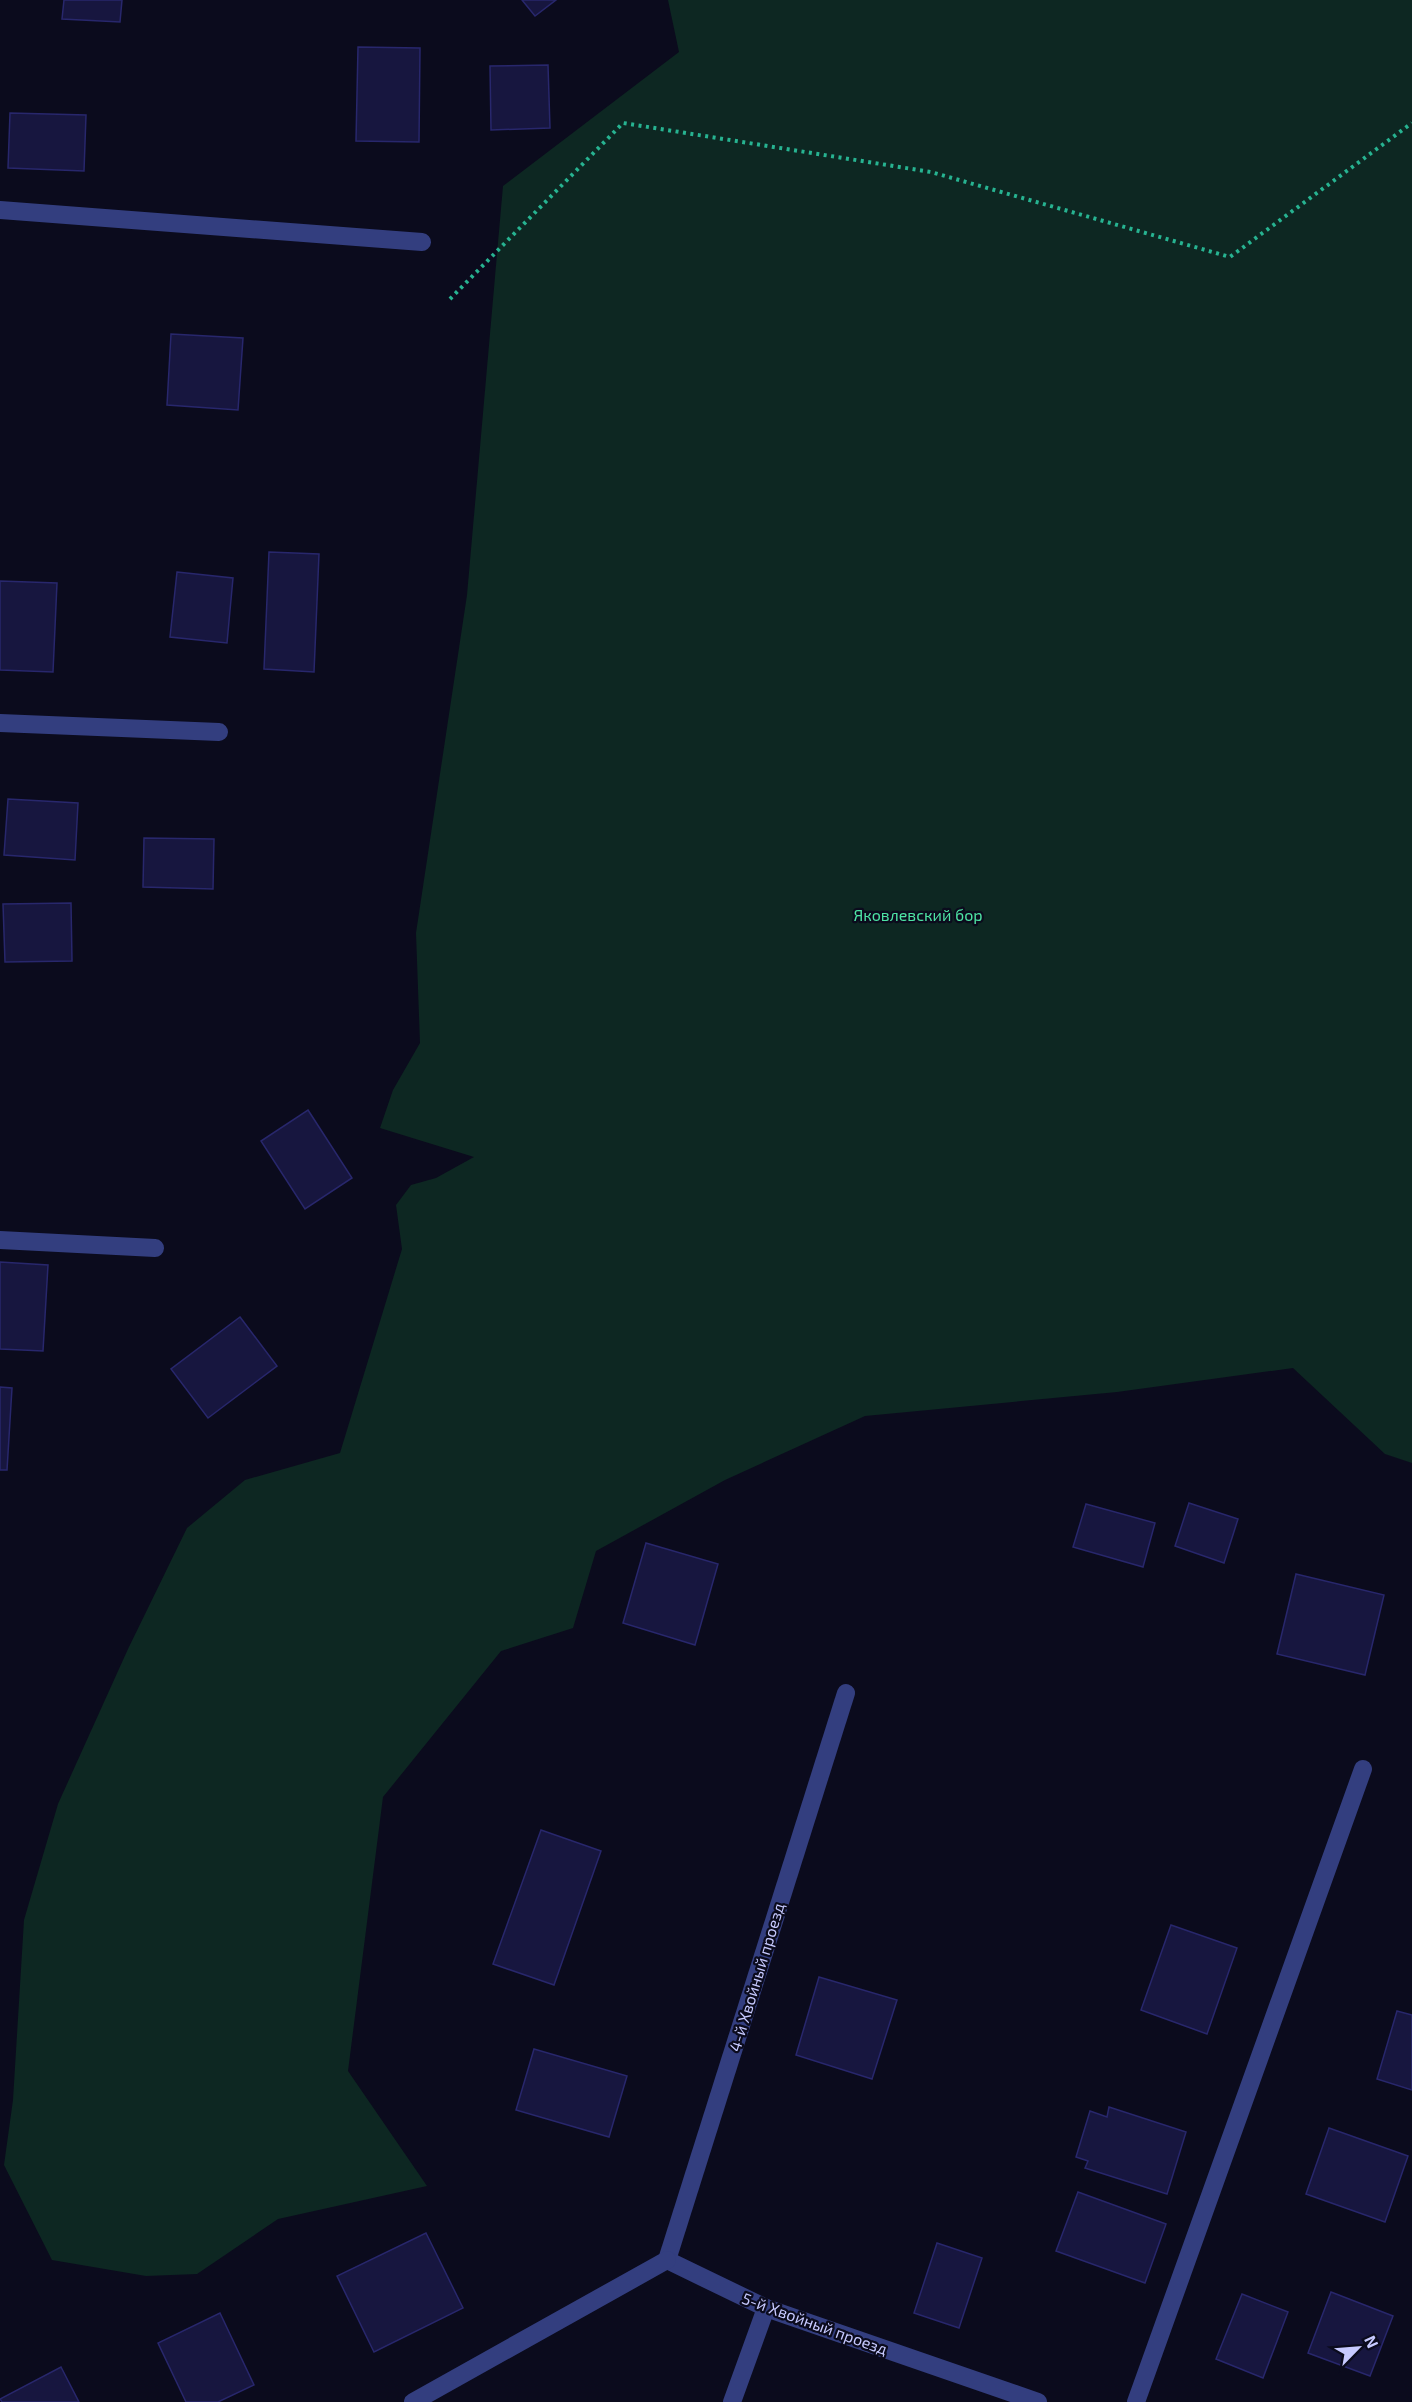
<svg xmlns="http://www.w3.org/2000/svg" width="1412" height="2402" font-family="'Exo 2',sans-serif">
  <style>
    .green { fill: #0d2722 }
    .building { fill: #17163f; stroke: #28276c; stroke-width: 1.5 }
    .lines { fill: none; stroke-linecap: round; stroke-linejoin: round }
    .path { stroke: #27b391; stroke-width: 4; stroke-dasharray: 3 4.5; stroke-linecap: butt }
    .minor { stroke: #333e7f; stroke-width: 18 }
    .labels { text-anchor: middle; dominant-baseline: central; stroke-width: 4.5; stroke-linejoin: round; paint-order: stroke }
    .park-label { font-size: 16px; fill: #4ee4a4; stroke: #0b0b1d }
    .street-label { font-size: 16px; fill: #c7caff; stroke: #0b0b1d }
  </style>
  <rect width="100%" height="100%" fill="#0b0b1d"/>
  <path class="green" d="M668,0H1412V1463L1385,1454L1293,1368L1117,1392L865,1416L725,1480L596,1551L573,1628L501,1651L383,1797L348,2071L427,2186L278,2219L197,2274L146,2276L52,2260L4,2165L13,2100L24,1920L58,1804L128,1649L187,1528L245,1480L340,1453L402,1249L396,1205L411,1185L436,1178L474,1157L380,1128L393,1090L420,1043L416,933L467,595L503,186L679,52Z"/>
  <g class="building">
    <path d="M64,0H122L120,22L62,19Z"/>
    <path d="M522,0H556L535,16Z"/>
    <path d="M358,47L420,48L419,142L356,141Z"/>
    <path d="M548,65L550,128L491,130L490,66Z"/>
    <path d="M10,113L86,115L84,171L8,168Z"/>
    <path d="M171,334L243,338L238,410L167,405Z"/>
    <path d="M269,552L319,554L314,672L264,669Z"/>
    <path d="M177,572L233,578L227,643L170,637Z"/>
    <path d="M0,581L57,583L53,672L0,670Z"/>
    <path d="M8,799L78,803L75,860L4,855Z"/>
    <path d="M144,838L214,839L213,889L143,887Z"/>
    <path d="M71,903L72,961L5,962L3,904Z"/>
    <path d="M308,1110L352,1178L305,1209L261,1141Z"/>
    <path d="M0,1262L48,1265L43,1351L0,1349Z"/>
    <path d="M240,1317L277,1366L208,1418L171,1369Z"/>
    <path d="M0,1387L12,1388L7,1470H0Z"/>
    <path d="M1189,1503L1238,1519L1224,1563L1175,1546Z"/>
    <path d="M1086,1504L1155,1523L1143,1567L1073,1547Z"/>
    <path d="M646,1543L718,1564L695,1645L623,1623Z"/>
    <path d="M1296,1574L1384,1595L1365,1675L1277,1654Z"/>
    <path d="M541,1830L601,1851L554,1985L493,1964Z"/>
    <path d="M1171,1925L1237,1948L1207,2034L1141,2010Z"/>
    <path d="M819,1977L897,2000L872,2079L796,2055Z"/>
    <path d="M1397,2011L1412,2015V2090L1377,2079Z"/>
    <path d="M534,2049L627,2076L609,2137L516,2110Z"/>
    <path d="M1109,2107L1186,2132L1167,2194L1085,2168L1088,2161L1076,2157L1090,2111L1107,2117Z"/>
    <path d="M1329,2128L1408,2156L1385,2222L1306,2194Z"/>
    <path d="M1078,2192L1166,2224L1145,2283L1056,2251Z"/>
    <path d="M426,2233L463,2308L374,2352L337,2276Z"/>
    <path d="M937,2243L982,2258L959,2328L914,2313Z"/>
    <path d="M1331,2292L1393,2316L1370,2376L1308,2353Z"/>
    <path d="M1242,2294L1288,2312L1263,2378L1216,2359Z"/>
    <path d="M220,2313L254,2385L218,2402H186L158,2343Z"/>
    <path d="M61,2367L79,2402H2L0,2399Z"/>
  </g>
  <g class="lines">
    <path class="path" d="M450,299L623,123L931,172L1230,257L1412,123"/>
    <g class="minor">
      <path d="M0,210L422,242"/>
      <path d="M0,723L219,732"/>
      <path d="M0,1240L155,1248"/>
      <path d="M667,2260L846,1693"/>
      <path d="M667,2260L766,2308L1038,2402"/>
      <path d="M413,2402L667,2260"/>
      <path d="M732,2402L766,2308"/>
      <path d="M1136,2402L1363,1769"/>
    </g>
  </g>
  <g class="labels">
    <g class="park-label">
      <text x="918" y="914">Яковлевский бор</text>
    </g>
    <g class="street-label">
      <text transform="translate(756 1977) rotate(-73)">4-й Хвойный проезд</text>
      <text transform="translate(815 2323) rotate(20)">5-й Хвойный проезд</text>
    </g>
  </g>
  <g transform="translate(1358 2348) rotate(65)" stroke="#0b0b1d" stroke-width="4.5" paint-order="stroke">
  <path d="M0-4.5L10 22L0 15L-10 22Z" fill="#c7caff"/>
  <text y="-9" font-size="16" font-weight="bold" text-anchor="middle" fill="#c7caff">N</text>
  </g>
</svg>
